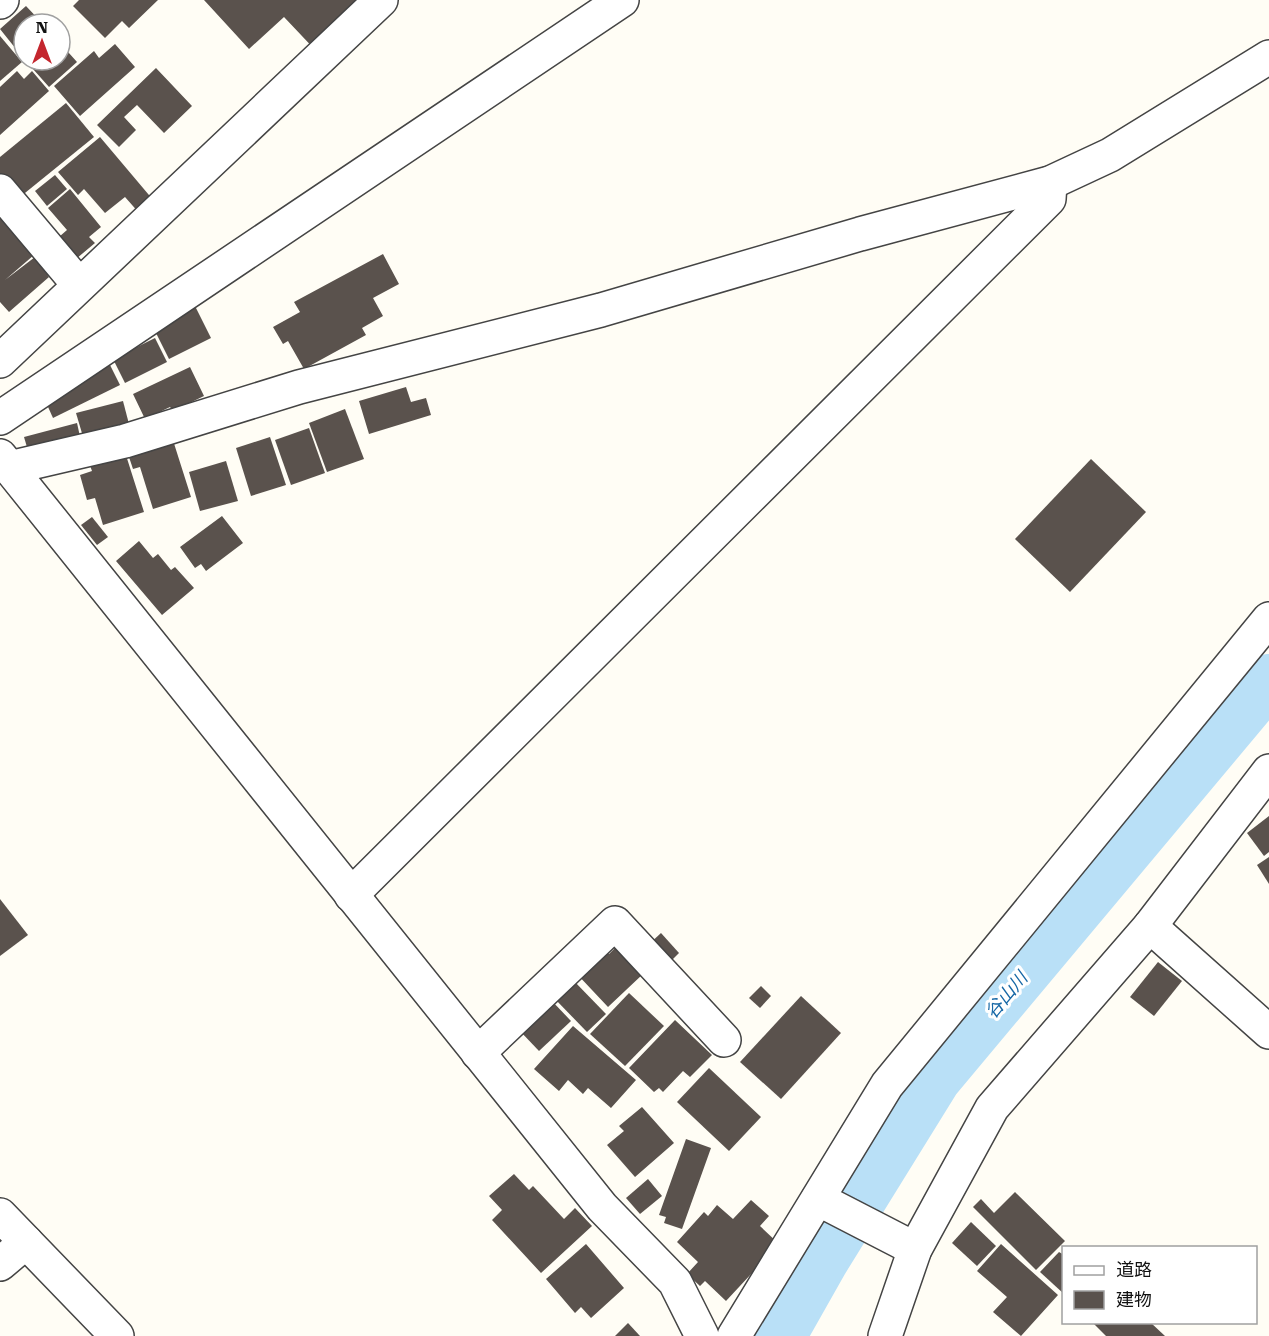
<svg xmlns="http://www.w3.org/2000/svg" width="1269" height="1336" font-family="'Roboto Serif','Noto Sans JP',serif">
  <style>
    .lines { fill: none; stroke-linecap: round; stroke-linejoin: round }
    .river { stroke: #b9e0f7; stroke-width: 52 }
    .building { fill: #5a524d }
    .minor-casing { stroke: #444; stroke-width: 36 }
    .tertiary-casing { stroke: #444; stroke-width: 36 }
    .minor { stroke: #fff; stroke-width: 33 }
    .tertiary { stroke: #fff; stroke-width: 33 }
    .labels { text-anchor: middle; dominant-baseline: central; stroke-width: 6; stroke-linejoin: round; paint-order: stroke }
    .water-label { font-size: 18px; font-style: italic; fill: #1768a6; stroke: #fff }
  </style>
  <rect width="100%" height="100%" fill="#fffdf5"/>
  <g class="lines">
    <path class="river" d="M780,1336L823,1260L935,1079L1269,680"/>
  </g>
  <g class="building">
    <path d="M79,0H158L129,28L122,21L105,38L73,6Z"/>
    <path d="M204,0H378L319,54L284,17L249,49Z"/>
    <path d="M26,6L43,24H24V59L0,29Z"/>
    <path d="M0,36L22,62L0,81Z"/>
    <path d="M60,43L77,62L49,87L25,60H60Z"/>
    <path d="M115,44L135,67L80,116L54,86L94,51L99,58Z"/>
    <path d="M156,68L192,106L164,133L137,105L124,117L136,130L119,147L97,125Z"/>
    <path d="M17,71L24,79L32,71L49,91L0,135V87Z"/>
    <path d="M66,103L94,137L20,197L0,173V157Z"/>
    <path d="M100,137L154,201L140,214L125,197L105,213L84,189L78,195L58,172Z"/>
    <path d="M55,175L67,189L47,206L35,191Z"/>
    <path d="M70,189L101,227L89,237L95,243L70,264L52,243L67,230L48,208Z"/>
    <path d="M0,215L34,255L5,280L35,257L49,277L9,312L0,302Z"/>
    <path d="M383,254L399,284L373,298L383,316L362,328L366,335L304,369L288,341L283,344L273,327L300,312L294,302Z"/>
    <path d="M195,306L211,338L169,359L153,327Z"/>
    <path d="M155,338L167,362L125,383L113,359Z"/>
    <path d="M108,361L120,385L53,418L44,398Z"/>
    <path d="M190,367L204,396L173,411L170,407L145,419L133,394Z"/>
    <path d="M406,387L411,402L426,398L431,415L369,434L359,401Z"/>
    <path d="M123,401L130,428L84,440L76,413Z"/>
    <path d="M345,409L364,459L327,472L309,423Z"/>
    <path d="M77,423L81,441L29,454L24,437Z"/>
    <path d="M309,428L325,473L291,485L275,440Z"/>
    <path d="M171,434L191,497L153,509L140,467L133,469L126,448Z"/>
    <path d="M270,437L286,485L251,496L236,448Z"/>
    <path d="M124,449L144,512L103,525L95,498L87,500L80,475L92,471L88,460Z"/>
    <path d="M1091,459L1146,512L1070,592L1015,539Z"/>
    <path d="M226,461L238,501L200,511L189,472Z"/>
    <path d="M222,516L243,543L206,571L201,564L195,568L180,547Z"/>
    <path d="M92,517L108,537L97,545L81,525Z"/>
    <path d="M139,541L153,558L158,554L171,570L175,567L194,588L162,615L116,561Z"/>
    <path d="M1269,816V852L1264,856L1247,833Z"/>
    <path d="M1269,857V884L1257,865Z"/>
    <path d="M0,899L28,935L0,956Z"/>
    <path d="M661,933L679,953L665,967L646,947Z"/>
    <path d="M617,946L643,974L608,1007L576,973L603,948L609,954Z"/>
    <path d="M1158,962L1182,981L1154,1016L1130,997Z"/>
    <path d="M573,980L606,1014L587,1032L554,998Z"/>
    <path d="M761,986L771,996L760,1008L749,998Z"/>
    <path d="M629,993L664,1026L625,1066L590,1034Z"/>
    <path d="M801,996L841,1033L781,1099L740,1062Z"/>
    <path d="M551,1000L571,1021L539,1051L519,1030Z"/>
    <path d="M675,1020L712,1055L690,1077L683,1071L663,1092L659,1088L654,1092L629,1068Z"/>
    <path d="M573,1026L636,1080L611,1108L588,1088L583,1094L568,1080L559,1091L534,1069Z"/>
    <path d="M709,1068L761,1117L729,1151L677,1102Z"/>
    <path d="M642,1107L674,1143L635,1177L607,1145L624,1131L619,1126Z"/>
    <path d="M686,1139L711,1148L682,1229L664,1223L666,1217L659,1215Z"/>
    <path d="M514,1174L529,1190L533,1186L564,1219L575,1208L592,1226L541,1273L492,1220L502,1210L489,1196Z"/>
    <path d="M648,1179L662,1196L640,1214L626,1198Z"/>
    <path d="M1015,1192L1065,1241L1036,1270L973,1207L981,1199L994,1213Z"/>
    <path d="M751,1200L769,1216L760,1226L779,1244L726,1301L705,1281L700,1286L687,1274L698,1262L677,1242L704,1212L708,1216L717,1205L733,1219Z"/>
    <path d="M971,1222L996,1246L977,1266L952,1243Z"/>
    <path d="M586,1244L624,1288L591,1318L581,1307L575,1313L546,1279Z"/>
    <path d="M1001,1244L1058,1295L1021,1336L993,1312L1007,1297L977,1271Z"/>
    <path d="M1059,1252L1064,1255V1294L1040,1272Z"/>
    <path d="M1092,1322H1150L1165,1336H1106Z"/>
    <path d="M628,1323L640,1336H615Z"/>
  </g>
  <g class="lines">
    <g class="minor-casing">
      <g id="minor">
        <path d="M0,2L2,0"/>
        <path d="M0,191L79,285"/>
        <path d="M0,361L381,0"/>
        <path d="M0,418L622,0"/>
        <path d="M9,468L125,441L299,387L601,310L860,234L1050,183L1110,155L1269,57"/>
        <path d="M351,895L1049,199L1050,183"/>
        <path d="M1150,926L1269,1032"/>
        <path d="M478,1053L615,923L724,1040"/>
        <path d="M818,1199L915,1249"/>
        <path d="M0,1215L117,1336"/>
        <path d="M0,1264L26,1242"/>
        <path d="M734,1336L887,1085L1269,619"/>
      </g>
    </g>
    <g class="tertiary-casing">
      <g id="tertiary">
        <path d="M0,456L602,1207L675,1282L702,1336"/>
        <path d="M885,1336L915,1249L992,1108L1150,926L1269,771"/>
      </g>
    </g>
    <use href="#minor" class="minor"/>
    <use href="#tertiary" class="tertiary"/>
  </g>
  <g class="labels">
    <g class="water-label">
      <text transform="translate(1006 995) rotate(-50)">谷山川</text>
    </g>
  </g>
  <rect x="1062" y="1246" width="195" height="78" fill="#ffffff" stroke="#a0a0a0" stroke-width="1.5"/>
  <rect x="1074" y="1266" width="30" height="9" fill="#ffffff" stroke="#a0a0a0" stroke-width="1.5"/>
  <text x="1116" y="1276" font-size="18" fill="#111111">道路</text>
  <rect x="1074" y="1291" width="30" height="18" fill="#5a524d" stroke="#a0a0a0" stroke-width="1.5"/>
  <text x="1116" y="1306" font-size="18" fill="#111111">建物</text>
  <g transform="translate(42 42)"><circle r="28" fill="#ffffff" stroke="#a0a0a0" stroke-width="1.5"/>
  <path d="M0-4.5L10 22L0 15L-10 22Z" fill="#c4262e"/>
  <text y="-9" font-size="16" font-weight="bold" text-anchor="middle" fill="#111111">N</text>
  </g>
</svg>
